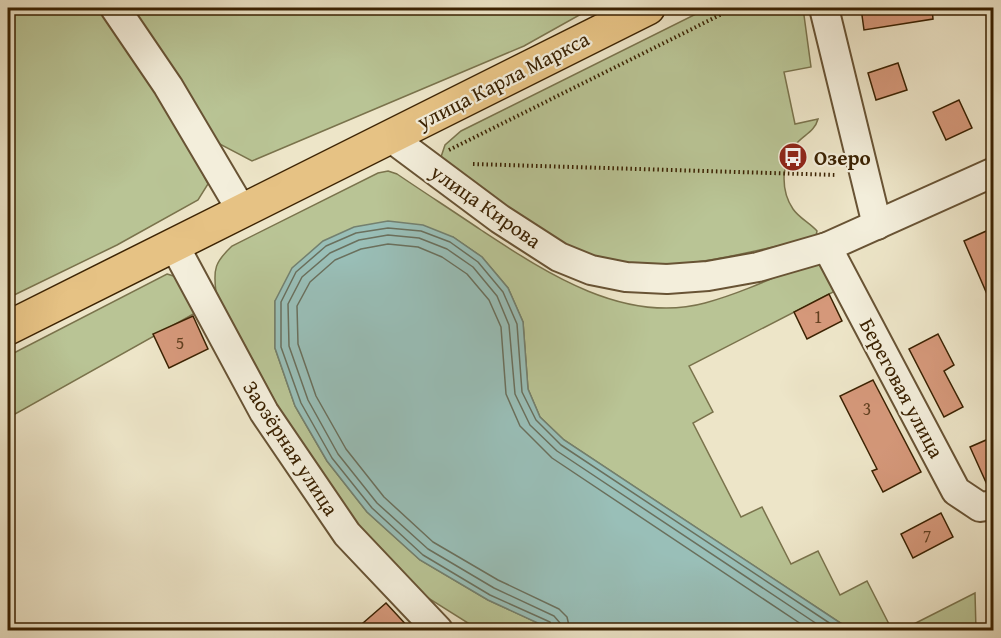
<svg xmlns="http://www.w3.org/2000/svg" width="1001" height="638" font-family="'Gentium Book Plus',serif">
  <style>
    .green { fill: #b9c495; stroke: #7a734c; stroke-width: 1.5 }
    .water { fill: #99bfb8; stroke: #73806f; stroke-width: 1.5 }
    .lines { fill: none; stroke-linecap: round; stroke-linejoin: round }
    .shore { stroke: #6a705d; stroke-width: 1.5 }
    .building { fill: #d5987a; stroke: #3b2202; stroke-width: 1.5 }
    .minor-casing { stroke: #685334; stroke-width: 32 }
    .major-casing { stroke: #3b2202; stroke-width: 36 }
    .path { stroke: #3b2202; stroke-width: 4; stroke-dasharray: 1.5 3; stroke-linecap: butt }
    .minor { stroke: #f3eedb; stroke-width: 28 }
    .major { stroke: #e6c284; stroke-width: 33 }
    .labels { text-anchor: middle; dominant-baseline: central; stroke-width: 4.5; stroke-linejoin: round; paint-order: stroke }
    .number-label { font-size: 18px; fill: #624020 }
    .street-label { font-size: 21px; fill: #3b2202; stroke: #f3eedb }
    .poi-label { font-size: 21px; font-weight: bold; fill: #3b2202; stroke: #f3eedb; text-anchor: start }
  </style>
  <rect width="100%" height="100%" fill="#ede5c8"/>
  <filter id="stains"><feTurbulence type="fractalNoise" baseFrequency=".00333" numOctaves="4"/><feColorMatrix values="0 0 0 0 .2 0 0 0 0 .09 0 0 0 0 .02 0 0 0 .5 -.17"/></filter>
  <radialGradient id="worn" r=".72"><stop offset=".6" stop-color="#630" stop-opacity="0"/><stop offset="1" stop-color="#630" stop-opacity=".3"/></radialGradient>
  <g class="green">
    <path d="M8,8H98L169,110L208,184L198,200L117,245L8,298Z"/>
    <path d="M133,8H301L322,11L327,8H592L524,46L252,161L212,140L145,36Z"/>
    <path d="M708,8H803L811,67L784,72L795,124L818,119C815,131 804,135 797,143C781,160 780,190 793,209C799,218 810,223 817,231L816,236L810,239C720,257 648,285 559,242C546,236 533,226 521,217C496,201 472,185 448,169L441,157L445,145L461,131Z"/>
    <path d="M388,171L397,174C425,193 453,211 481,230C545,272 624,325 705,303C746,292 785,272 824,256L841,288L689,366L713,412L693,423L741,517L762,507L791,564L818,551L840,595L867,581L892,630H851L564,440L540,417L528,389L523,322L508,288L482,257L453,237L275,301V348L295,406L327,461L367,512L420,560L488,600L553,630H479L428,598L386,562L316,477L216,292C213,269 215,262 232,246L378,173Z"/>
    <path d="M167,274L177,277L197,312L8,418V356Z"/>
    <path d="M975,593L976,630H902Z"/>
  </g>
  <path class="water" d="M388,221L423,225L453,237L482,257L508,288L523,322L528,389L540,417L564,440L851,630H553L488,600L420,560L367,512L327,461L295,406L275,348V301L292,268L323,241L354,227Z"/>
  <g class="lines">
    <g class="shore">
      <path d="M553,630L550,622L490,595L423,555L372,508L332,458L301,403L281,347V302L296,272L326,246L356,233L388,228L421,231L450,242L478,262L503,292L517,324L522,392L536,420L561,445L840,630"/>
      <path d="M561,630L560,623L554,616L494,588L428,549L377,503L338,454L308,400L289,346L288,304L302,277L330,253L359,240L388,235L419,238L447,249L473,267L497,296L509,325L515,394L530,425L557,451L826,630"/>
      <path d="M570,630L567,617L559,609L498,580L433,542L384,497L346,449L316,396L298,344L297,306L310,282L335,260L361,249L388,244L418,247L442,257L467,274L489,300L501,327L506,394L520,426L552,458L810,630"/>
    </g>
  </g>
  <g class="building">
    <path d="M861,8H932L933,19L864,30Z"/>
    <path d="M898,63L907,90L876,100L868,73Z"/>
    <path d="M959,100L972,128L946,140L933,112Z"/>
    <path d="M993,228V308L964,241Z"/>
    <path d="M829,294L842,321L807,339L794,312Z"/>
    <path d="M193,316L208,349L169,368L153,334Z"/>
    <path d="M938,334L954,365L944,371L963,407L944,417L909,349Z"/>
    <path d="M873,380L921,472L883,492L872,471L877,469L840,396Z"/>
    <path d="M993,437V489H989L970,447Z"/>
    <path d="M941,513L953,537L913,558L901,534Z"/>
    <path d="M386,603L411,630H355Z"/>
  </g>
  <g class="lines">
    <g class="minor-casing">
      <g id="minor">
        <path d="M115,8L168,86L242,211"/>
        <path d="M824,8L877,225"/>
        <path d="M390,137L500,219L559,257L591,270L626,277L667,279L708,276L758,267L827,247L994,172"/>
        <path d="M174,245L264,412L347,534L438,630"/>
        <path d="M827,247L956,491L980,507L994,505"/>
      </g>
    </g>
    <g class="major-casing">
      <path id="major" d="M8,328L648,8"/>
    </g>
    <g class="path">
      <path d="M449,150L734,8"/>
      <path d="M473,164L837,175"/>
    </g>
    <use href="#minor" class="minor"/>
    <use href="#major" class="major"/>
  </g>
  <defs>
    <g id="bus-disc" transform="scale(1.5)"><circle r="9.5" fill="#8f2418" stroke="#f3eedb"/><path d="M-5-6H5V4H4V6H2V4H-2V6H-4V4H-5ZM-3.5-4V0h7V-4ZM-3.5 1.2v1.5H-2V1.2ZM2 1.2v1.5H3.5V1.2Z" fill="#fff"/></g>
  </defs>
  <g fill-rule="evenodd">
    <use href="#bus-disc" x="793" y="157"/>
  </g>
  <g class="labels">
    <g class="number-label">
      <text x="818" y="316">1</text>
      <text x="180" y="342">5</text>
      <text x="867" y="408">3</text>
      <text x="927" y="535">7</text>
    </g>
    <g class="street-label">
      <text transform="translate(503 80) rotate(-27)">улица Карла Маркса</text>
      <text transform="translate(486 206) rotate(35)">улица Кирова</text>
      <text transform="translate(902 388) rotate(62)">Береговая улица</text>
      <text transform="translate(291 448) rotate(57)">Заозёрная улица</text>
    </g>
    <g class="poi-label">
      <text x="814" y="157">Озеро</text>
    </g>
  </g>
  <rect width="1001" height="638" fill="none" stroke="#ede5c8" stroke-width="30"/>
  <rect x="9" y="9" width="983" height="620" fill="none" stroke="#3b2202" stroke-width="3"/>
  <rect x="15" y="15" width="971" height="608" fill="none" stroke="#3b2202" stroke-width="1.5"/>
  <rect width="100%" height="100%" filter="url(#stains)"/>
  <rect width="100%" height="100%" fill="url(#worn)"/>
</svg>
